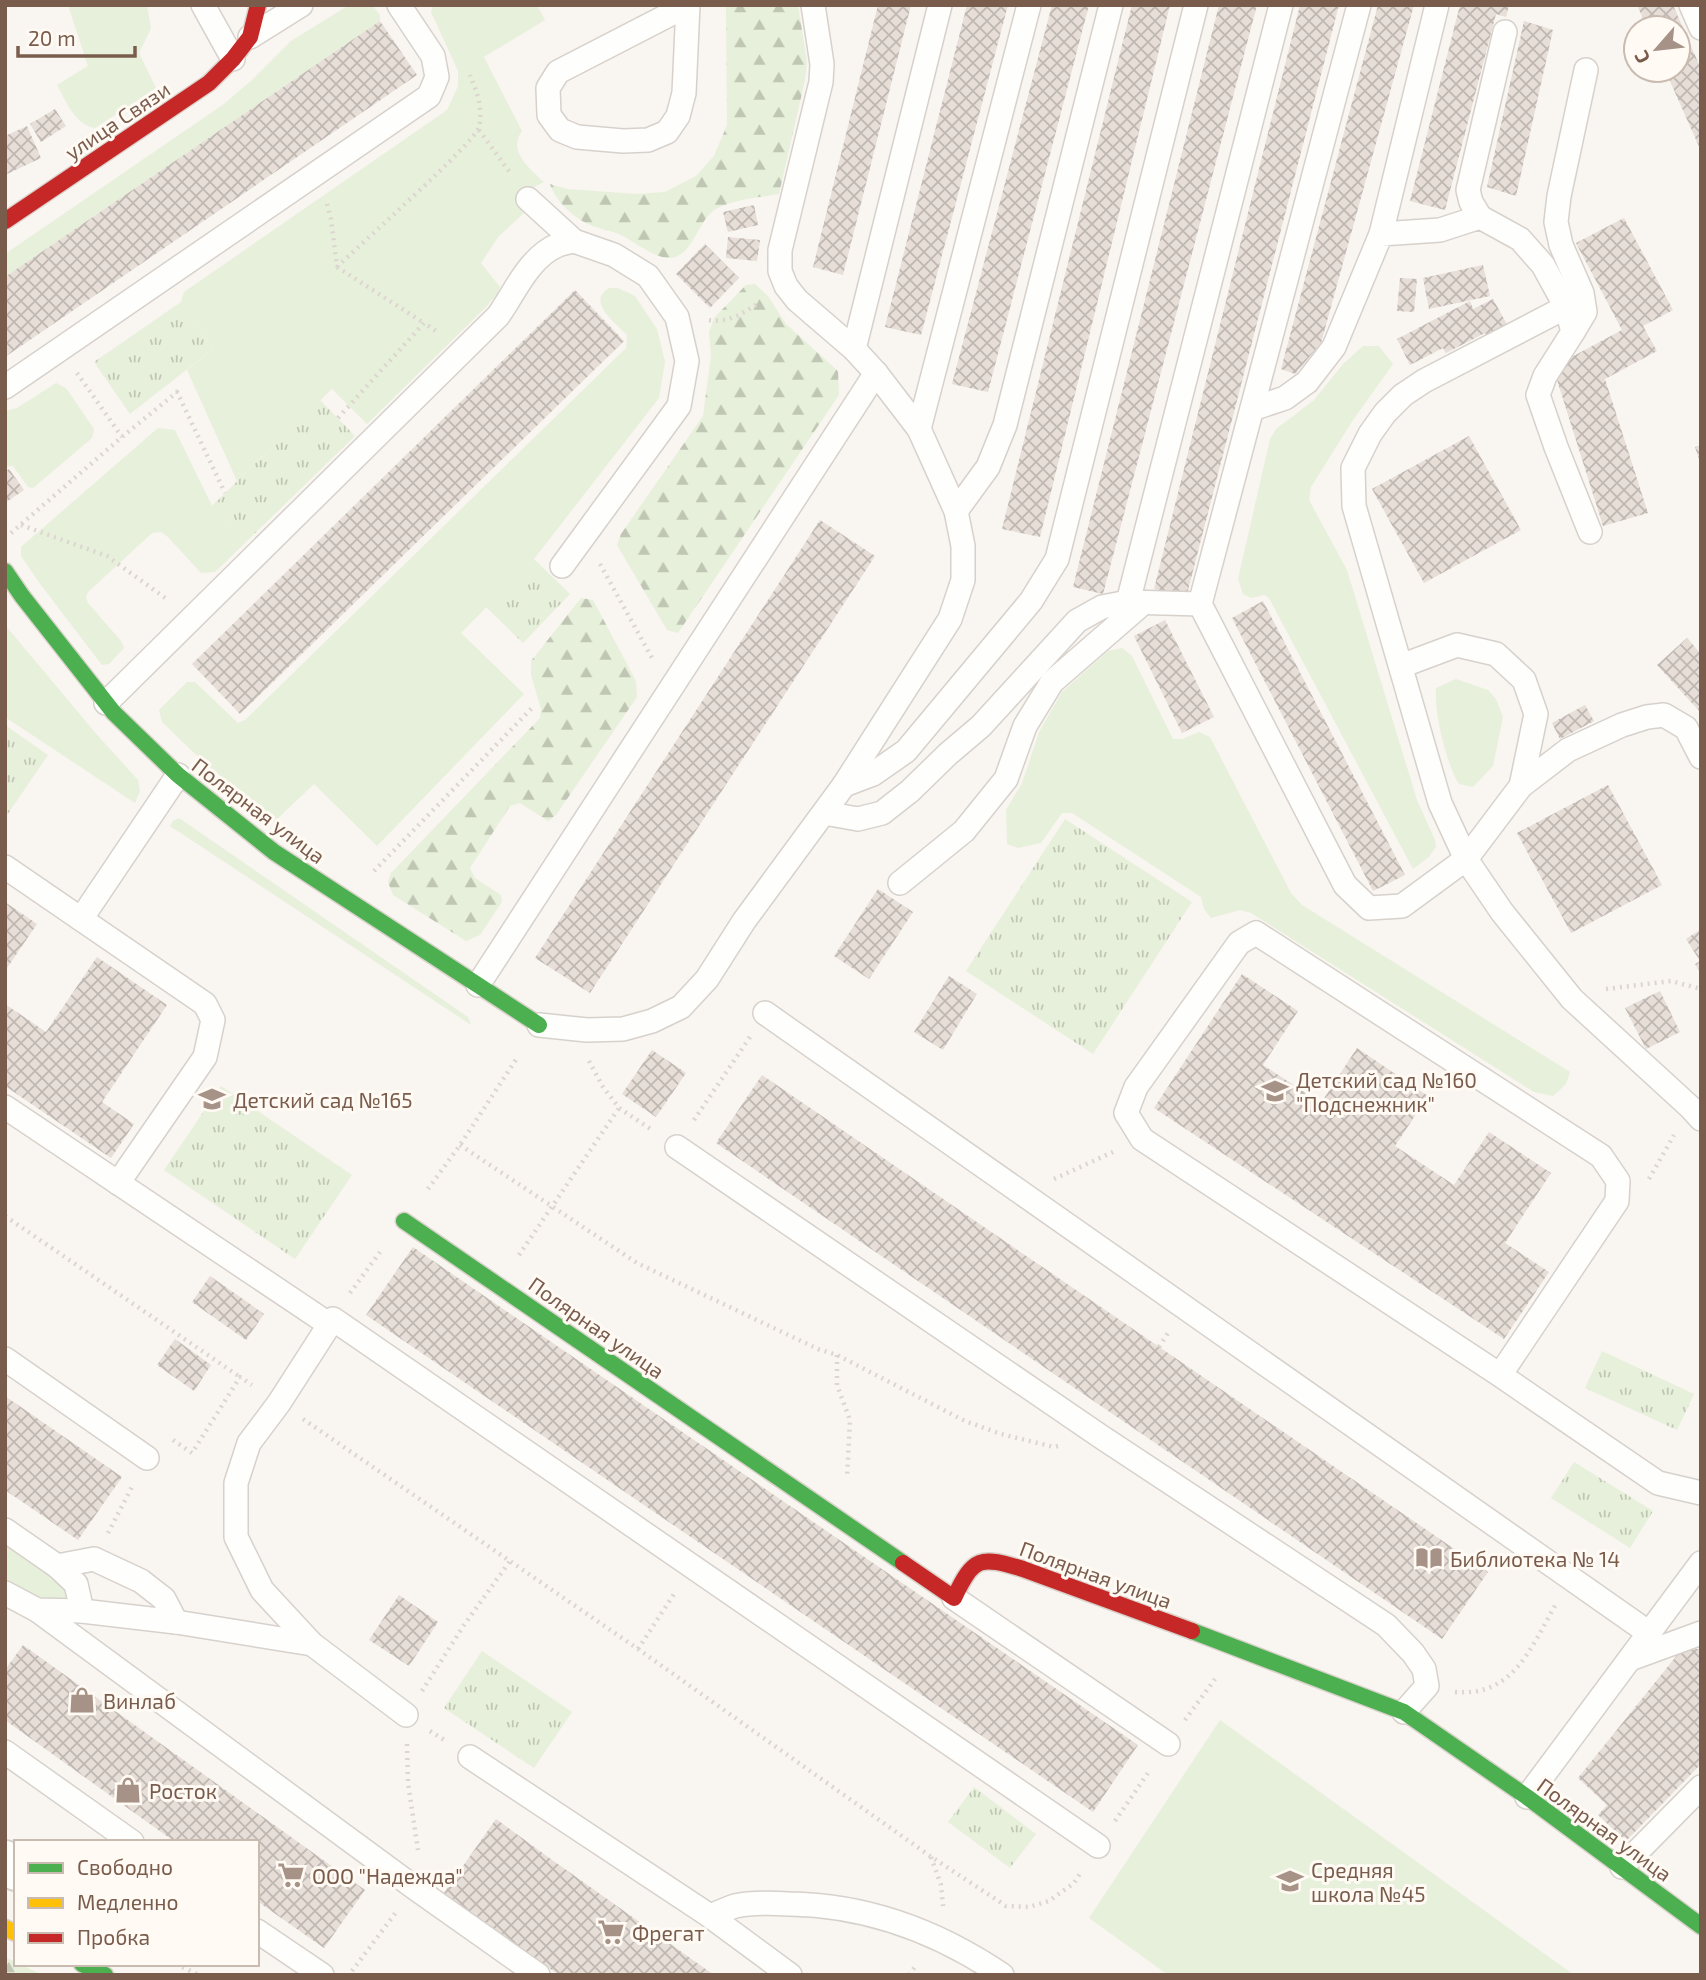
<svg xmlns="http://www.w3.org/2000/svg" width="1706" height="1980" font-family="'Exo 2',sans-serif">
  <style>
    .green { fill: #e7f0db }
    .forest { fill: url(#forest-firs) }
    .park { fill: url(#park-tufts) }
    .building { fill: url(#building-cross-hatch) }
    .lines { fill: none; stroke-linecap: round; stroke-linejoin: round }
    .lane-casing { stroke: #d7d1cb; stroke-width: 26 }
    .street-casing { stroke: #d7d1cb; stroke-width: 42 }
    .fast-casing { stroke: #d9d2cb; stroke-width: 19 }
    .slow-casing { stroke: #d9d2cb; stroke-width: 19 }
    .jam-casing { stroke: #d9d2cb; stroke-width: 19 }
    .path { stroke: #dcd5d0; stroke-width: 4.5; stroke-dasharray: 2 5; stroke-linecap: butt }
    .lane { stroke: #fefefd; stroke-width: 23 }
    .street { stroke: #fefefd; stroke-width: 38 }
    .fast { stroke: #4caf50; stroke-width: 16 }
    .slow { stroke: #ffc107; stroke-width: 16 }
    .jam { stroke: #c62828; stroke-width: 16 }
    .labels { text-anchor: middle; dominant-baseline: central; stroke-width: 6; stroke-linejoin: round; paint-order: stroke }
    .street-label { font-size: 21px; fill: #7a5c4d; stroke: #fffaf3 }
    .poi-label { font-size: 21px; fill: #7a5c4d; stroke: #fffaf3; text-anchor: start }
  </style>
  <defs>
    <pattern id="forest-firs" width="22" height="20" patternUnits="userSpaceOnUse" patternTransform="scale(1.75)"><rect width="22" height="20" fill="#e7f0db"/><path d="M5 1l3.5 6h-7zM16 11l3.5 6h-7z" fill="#c0c6b4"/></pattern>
    <pattern id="park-tufts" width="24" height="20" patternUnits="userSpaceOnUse" patternTransform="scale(1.75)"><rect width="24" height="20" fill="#e7f0db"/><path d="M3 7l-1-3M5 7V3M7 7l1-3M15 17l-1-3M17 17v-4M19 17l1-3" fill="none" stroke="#c0c6b4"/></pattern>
    <pattern id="building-cross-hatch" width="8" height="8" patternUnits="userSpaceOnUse" patternTransform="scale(1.75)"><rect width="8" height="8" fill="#e6ded7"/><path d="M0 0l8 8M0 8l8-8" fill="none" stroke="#bfb7b1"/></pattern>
  </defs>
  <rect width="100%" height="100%" fill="#f9f5f0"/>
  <g class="green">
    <path d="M68,5H147L151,28L139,53L156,88L95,128C75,125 66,101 57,85L88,66Z"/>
    <path d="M349,5L373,6L380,15V21L5,277V254L224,104L252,80L291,41Z"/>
    <path d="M433,5H537L545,20L484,57L522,131C507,151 530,169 544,182L520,194L518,205L524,213L499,236L481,263L500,287L497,294L486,307L367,424L332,389L237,481L187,370L213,349L181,302L184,292L447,110L458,86V71L431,12Z"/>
    <path d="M609,288H618L635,296L657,329L665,362L659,398L534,559L461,633L524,694L377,846L314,784L274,822L192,751L162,722L159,710L187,682H195L238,723L245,720L626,348L627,335C615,322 586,302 609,288Z"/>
    <path d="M1363,346H1379L1393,364L1353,420L1311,487L1309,500L1347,570L1417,800L1435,840L1436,847L1429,857L1413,869L1269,598L1264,595L1251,598L1243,594L1238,579L1270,439L1276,429L1314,400L1343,364Z"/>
    <path d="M56,383L66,388L94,429L92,438L33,488L28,487L13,466L5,467V411L17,408Z"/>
    <path d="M158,428L175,430L212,506L246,542L215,572L201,573L168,537L161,532L152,533L88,592L86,597L88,603L121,641L124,648L109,664L102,665L41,585L21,556V547Z"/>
    <path d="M5,625L98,736L138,780L140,791L135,803L5,717Z"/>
    <path d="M1122,648L1132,656L1173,739H1182L1199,732L1210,737L1291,893L1302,905L1570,1072L1566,1084L1553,1096L1534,1092L1251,913L1240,910L1211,918L1204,909L1201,897L1072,813H1062L1041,843L1018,848L1007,844L1006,810L1022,783L1039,732L1062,692L1108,651Z"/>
    <path d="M1456,679L1488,690L1496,699L1503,717L1493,766L1473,787L1459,784C1446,763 1434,713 1436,688Z"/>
    <path d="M179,818L468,1017L471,1025L170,826L173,821Z"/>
    <path d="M5,1543C26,1557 55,1571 67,1593L65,1598L40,1597L5,1581Z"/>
    <path d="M1220,1720L1574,1975H1168L1089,1918Z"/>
  </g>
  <g class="forest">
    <path d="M726,5H798L807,62L805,80L779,194C761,197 732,200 716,209C698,220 695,250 675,257C661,263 635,242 621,235C610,230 597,229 586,223C571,215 555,200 550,184L567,189L637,194L665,192L696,176L714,156L727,125Z"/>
    <path d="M755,284L768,296L786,324L838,371L839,395L678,633L667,630L617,545L621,534L703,416L711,355L709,332L714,318L746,285Z"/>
    <path d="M581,598L593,600L636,681L637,697L556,815L548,821L520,803L510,806L470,868L475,878L501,895L502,902L480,935L466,941L393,895L388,882L391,873L540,718L541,709L531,675V661Z"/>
    <path d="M5,1957L16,1962V1964H20L42,1975H10L5,1973Z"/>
  </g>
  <g class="park">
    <path d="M181,302L213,349L130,414L94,362Z"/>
    <path d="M320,400L355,436L246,542L212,506Z"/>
    <path d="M534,559L570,594L523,643L486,607Z"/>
    <path d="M5,725L48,755L5,818Z"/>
    <path d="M1065,819L1192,902L1093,1054L966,971Z"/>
    <path d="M221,1086L352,1175L295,1259L164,1170Z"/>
    <path d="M1602,1351L1694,1394L1677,1430L1585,1388Z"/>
    <path d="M1574,1462L1653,1511L1630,1548L1551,1498Z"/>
    <path d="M482,1651L572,1712L534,1768L444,1708Z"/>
    <path d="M974,1787L1036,1834L1010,1868L948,1822Z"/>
  </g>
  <g class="building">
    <path d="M878,5H911L843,275L813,267Z"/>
    <path d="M967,5H1008L921,335L885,327Z"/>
    <path d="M1052,5H1089L988,392L952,384Z"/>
    <path d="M1132,5H1170L1040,537L1002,529Z"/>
    <path d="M1219,5H1257L1103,594L1073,587Z"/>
    <path d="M1300,5H1339L1186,598L1154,589Z"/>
    <path d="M1378,5H1414L1321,343L1295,374L1281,369Z"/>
    <path d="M1460,5H1509L1506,17L1496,14L1445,210L1410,201Z"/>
    <path d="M1637,5H1673L1701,69V151L1665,70H1678V28H1647Z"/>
    <path d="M380,21L417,75L5,357V277Z"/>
    <path d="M1524,21L1553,30L1516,196L1487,187Z"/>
    <path d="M55,109L66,126L41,142L30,124Z"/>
    <path d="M27,126L41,158L5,175V136Z"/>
    <path d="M754,205L758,225L728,232L723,212Z"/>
    <path d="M1624,218L1673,310L1643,326L1657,351L1605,379L1648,513L1603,526L1553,367L1622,330L1576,243Z"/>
    <path d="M728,237L760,240L757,261L726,258Z"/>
    <path d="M705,244L739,278L710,308L676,274Z"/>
    <path d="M1483,265L1490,296L1429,309L1423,278Z"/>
    <path d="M1400,278L1417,279L1414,312L1397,311Z"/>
    <path d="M575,290L624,341L240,714L192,664Z"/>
    <path d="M1493,299L1509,328L1488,339L1485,333L1446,353L1443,348L1410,365L1397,339L1470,301L1473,309Z"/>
    <path d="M1469,436L1521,530L1424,583L1372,489Z"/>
    <path d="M1701,445V462H1700L1695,447Z"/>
    <path d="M9,469L24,490L5,503V472Z"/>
    <path d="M820,520L875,556L590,993L535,958Z"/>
    <path d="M1263,601L1405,875L1373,891L1232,618Z"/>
    <path d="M1165,620L1214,717L1182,733L1134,636Z"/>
    <path d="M1687,638L1701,654V713L1657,665Z"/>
    <path d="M1585,705L1594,721L1560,739L1552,723Z"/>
    <path d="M1608,785L1662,885L1571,933L1517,833Z"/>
    <path d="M878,889L913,912L869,979L834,956Z"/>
    <path d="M5,902L37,924L5,971Z"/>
    <path d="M1701,929V974L1695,964L1700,961L1686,939Z"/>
    <path d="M97,957L167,1005L102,1102L134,1124L111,1158L5,1086V1004L46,1032Z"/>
    <path d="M1242,974L1298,1011L1263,1065L1321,1103L1357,1048L1428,1096L1395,1146L1454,1185L1489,1132L1551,1173L1505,1243L1549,1272L1504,1339L1154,1108Z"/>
    <path d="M949,976L977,994L943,1050L914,1032Z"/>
    <path d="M1660,991L1680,1032L1646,1049L1625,1008Z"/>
    <path d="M652,1050L686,1073L656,1117L622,1094Z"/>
    <path d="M762,1075L1488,1572L1442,1639L716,1143Z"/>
    <path d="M413,1247L1138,1745L1093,1812L366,1315Z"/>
    <path d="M210,1276L264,1314L246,1340L192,1302Z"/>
    <path d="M175,1339L211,1365L194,1391L157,1365Z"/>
    <path d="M5,1396L122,1477L78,1540L5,1490Z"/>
    <path d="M399,1595L438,1622L409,1666L369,1640Z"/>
    <path d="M23,1645L365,1890L324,1948L257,1901V1842H175L5,1720V1670Z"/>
    <path d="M1682,1649H1701V1764L1626,1841L1598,1815L1607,1805L1578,1778Z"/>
    <path d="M496,1819L548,1857L714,1975H559L444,1893Z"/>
  </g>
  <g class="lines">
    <g class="lane-casing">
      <g id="lane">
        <path d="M203,5L233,59"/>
        <path d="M688,5L684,93L678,116L667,132L648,140L623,141L577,137L560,130L549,115L548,88L558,72Z"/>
        <path d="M813,5L822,64L821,82L780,250V271L786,286L797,300L854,349L876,373L919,429L956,511L963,546V580L950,619L844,785"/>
        <path d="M1691,5L1701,28"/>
        <path d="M250,37L301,5"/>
        <path d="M528,199L574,241L614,255L648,276L677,317L687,361L679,406L562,566"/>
        <path d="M1480,217L1471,202L1468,190L1505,32"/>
        <path d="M1381,234L1437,5"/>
        <path d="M1569,317L1573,332L1545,376L1538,395L1556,447L1590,532"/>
        <path d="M1573,332L1585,312L1582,293L1561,245L1556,222L1559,196L1586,70"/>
        <path d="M854,349L940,5"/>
        <path d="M5,387L429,96L437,77L433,56L399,5"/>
        <path d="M1252,409L1285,398L1307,382L1334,347L1381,234L1440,230L1480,217L1520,239L1543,265L1566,307L1424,381L1403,395L1385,413L1370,434L1353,468L1354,506L1440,803L1466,859L1502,912L1572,999L1690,1107L1701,1119"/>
        <path d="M919,429L1029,5"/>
        <path d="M956,511L988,467L1005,425L1111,5"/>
        <path d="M1128,602L1281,5"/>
        <path d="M1200,604L1345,885L1369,908L1402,906L1466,859L1521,786L1568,750L1622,725L1647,717L1664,715L1686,728L1701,757"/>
        <path d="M1401,666L1457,645L1496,654L1524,680L1536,714L1521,786"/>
        <path d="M106,703L498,316C515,292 529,257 558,245C563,243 569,242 574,241"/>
        <path d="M824,813L858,819L882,813L910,791L948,754L981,726L1077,621L1102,607L1128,602L1200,604L1359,5"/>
        <path d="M5,867L205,1004L213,1020L205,1057L118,1183"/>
        <path d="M900,883L964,831L1006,779L1025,726L1052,682L1143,603"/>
        <path d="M81,919L178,775"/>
        <path d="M478,985L876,373"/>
        <path d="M765,1013L1649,1633"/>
        <path d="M539,1025L587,1030L623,1029L652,1021L681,1007L707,979L744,921L844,785L873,774L906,751L1031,601L1057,559L1196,5"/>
        <path d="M5,1107L330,1325"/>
        <path d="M677,1147L1100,1436L1386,1625L1413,1653L1424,1669L1427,1686L1404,1712"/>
        <path d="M5,1359L147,1458"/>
        <path d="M1500,1375L1617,1201L1618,1181L1601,1156L1256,933L1239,943L1136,1087L1126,1113L1142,1139L1500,1375L1658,1483L1701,1493"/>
        <path d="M5,1530L57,1566L76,1584L82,1611"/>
        <path d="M57,1566L94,1559L141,1581L164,1599L176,1622"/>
        <path d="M5,1593L37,1610L82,1611L176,1622L312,1644"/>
        <path d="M954,1598L1168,1744"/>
        <path d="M37,1610L415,1888L538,1975"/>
        <path d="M1630,1659L1701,1633"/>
        <path d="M406,1715L312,1644L262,1590L236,1537V1483L249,1443L279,1403L333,1319L1098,1846"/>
        <path d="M5,1752L132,1842"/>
        <path d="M470,1757L710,1916L790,1975"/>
        <path d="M1527,1797L1701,1563"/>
        <path d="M1622,1867L1701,1787"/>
        <path d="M710,1916C718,1913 726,1909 735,1906C752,1902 772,1903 789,1904C868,1905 937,1931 1002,1975"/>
        <path d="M257,1931L322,1975"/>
      </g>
    </g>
    <g class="street-casing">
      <path id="street" d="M5,1860L16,1871"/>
    </g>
    <g class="fast-casing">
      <g id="fast">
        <path d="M5,571L22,596L114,713L178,775L274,852L539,1025"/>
        <path d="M404,1221L903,1563"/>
        <path d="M1192,1631L1404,1712L1527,1797L1701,1926"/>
        <path d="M82,1964L105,1975"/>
      </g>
    </g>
    <g class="slow-casing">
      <path id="slow" d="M5,1928L16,1933"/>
    </g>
    <g class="jam-casing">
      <g id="jam">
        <path d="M5,221L209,83L233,59L250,37L258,5"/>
        <path d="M903,1563L954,1598C974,1556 980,1556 1023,1569L1192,1631"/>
      </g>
    </g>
    <g class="path">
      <path d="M479,130L511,174"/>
      <path d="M327,204L331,219L337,267"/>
      <path d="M337,267C356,248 476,142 479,127C483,108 477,92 470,75"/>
      <path d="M337,267L424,323"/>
      <path d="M709,320C729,323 743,313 759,303"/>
      <path d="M77,373L122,437"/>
      <path d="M338,418L424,323L439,333"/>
      <path d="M21,525L107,556L168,600"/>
      <path d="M11,533L122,437L177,392L225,493"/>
      <path d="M600,564L652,658"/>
      <path d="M374,871L532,708"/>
      <path d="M1606,989L1671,981L1701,989"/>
      <path d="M589,1061L603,1087L619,1108L652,1130"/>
      <path d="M694,1120L750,1037"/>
      <path d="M460,1145L637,1263L818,1349L837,1355L965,1421L1001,1434L1054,1447L1058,1446"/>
      <path d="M1054,1179L1113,1152"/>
      <path d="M1649,1179L1674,1135"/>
      <path d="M428,1189L460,1145L517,1058"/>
      <path d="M5,1216L240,1377"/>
      <path d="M519,1255L619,1108"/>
      <path d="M350,1293L380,1252"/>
      <path d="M1159,1347L1168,1333"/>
      <path d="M837,1355V1385L850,1420L847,1478"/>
      <path d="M303,1419L638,1649L930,1856L1006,1906L1029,1907L1049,1901L1074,1883L1081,1872"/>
      <path d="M173,1440L192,1453L240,1377L252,1385"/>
      <path d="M108,1533L133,1485"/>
      <path d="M638,1649L676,1591"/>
      <path d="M422,1691L464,1625L510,1561"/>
      <path d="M1455,1692C1514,1697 1531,1647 1556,1604"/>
      <path d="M1185,1720L1215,1679"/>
      <path d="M430,1731L446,1741"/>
      <path d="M407,1744L408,1783L418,1850"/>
      <path d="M1115,1821L1150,1770"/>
      <path d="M931,1857L941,1885L943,1906"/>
      <path d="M176,1964L199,1975"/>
      <path d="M352,1971L397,1911"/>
      <path d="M909,1975L917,1964"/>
    </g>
    <use href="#lane" class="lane"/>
    <use href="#street" class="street"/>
    <use href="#fast" class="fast"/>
    <use href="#slow" class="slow"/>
    <use href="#jam" class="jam"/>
  </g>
  <defs>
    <g id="school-bare" transform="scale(2.1)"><path d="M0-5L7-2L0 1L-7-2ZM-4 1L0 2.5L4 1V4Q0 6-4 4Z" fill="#a69286" stroke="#fffaf3" stroke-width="2.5" paint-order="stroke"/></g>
    <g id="library-bare" transform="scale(2.1)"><path d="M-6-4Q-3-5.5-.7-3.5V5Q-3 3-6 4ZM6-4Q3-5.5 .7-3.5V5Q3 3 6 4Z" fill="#a69286" stroke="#fffaf3" stroke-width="2.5" paint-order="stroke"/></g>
    <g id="shop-bare" transform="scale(2.1)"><path d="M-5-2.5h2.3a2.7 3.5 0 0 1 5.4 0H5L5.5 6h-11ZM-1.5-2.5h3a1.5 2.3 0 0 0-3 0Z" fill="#a69286" stroke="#fffaf3" stroke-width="2.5" paint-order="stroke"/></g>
    <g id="supermarket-bare" transform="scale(2.1)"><path d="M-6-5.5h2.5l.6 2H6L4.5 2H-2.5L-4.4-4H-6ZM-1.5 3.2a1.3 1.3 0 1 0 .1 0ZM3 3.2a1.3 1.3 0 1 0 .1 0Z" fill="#a69286" stroke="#fffaf3" stroke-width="2.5" paint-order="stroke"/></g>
  </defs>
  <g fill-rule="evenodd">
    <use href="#school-bare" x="1275" y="1091"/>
    <use href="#school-bare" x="212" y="1099"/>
    <use href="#library-bare" x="1429" y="1558"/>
    <use href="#shop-bare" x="82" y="1700"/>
    <use href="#shop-bare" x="128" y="1790"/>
    <use href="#supermarket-bare" x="291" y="1875"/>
    <use href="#school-bare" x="1290" y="1881"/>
    <use href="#supermarket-bare" x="611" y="1932"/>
  </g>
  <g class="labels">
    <g class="street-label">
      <text transform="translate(117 120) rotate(-34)">улица Связи</text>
      <text transform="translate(259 810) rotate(37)">Полярная улица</text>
      <text transform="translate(597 1327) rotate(35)">Полярная улица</text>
      <text transform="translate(1096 1574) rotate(20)">Полярная улица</text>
      <text transform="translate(1605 1829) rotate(36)">Полярная улица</text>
    </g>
    <g class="poi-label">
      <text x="1296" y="1079">Детский сад №160<tspan x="1296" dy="24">"Подснежник"</tspan></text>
      <text x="233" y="1099">Детский сад №165</text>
      <text x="1450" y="1558">Библиотека № 14</text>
      <text x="103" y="1700">Винлаб</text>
      <text x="149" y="1790">Росток</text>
      <text x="1311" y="1869">Средняя<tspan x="1311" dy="24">школа №45</tspan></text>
      <text x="312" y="1875">ООО "Надежда"</text>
      <text x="632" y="1932">Фрегат</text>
    </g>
  </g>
  <rect width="1706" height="1980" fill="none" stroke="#7a5c4d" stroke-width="14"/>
  <rect x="14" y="1840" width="245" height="126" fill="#fffaf3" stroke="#cabbb1" stroke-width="2"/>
  <rect x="28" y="1863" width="35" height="10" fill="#4caf50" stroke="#cabbb1" stroke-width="2"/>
  <text x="77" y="1875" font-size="21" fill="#7a5c4d">Свободно</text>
  <rect x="28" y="1898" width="35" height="10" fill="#ffc107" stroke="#cabbb1" stroke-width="2"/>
  <text x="77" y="1910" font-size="21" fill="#7a5c4d">Медленно</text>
  <rect x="28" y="1933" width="35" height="10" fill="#c62828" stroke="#cabbb1" stroke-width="2"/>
  <text x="77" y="1945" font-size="21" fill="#7a5c4d">Пробка</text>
  <g transform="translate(1657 49) rotate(242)"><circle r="33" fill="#fffaf3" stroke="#cabbb1" stroke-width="2"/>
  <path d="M0-5L12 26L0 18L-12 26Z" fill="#a69286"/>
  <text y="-10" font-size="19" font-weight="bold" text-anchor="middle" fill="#7a5c4d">С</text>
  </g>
  <path d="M18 46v10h117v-10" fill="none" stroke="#7a5c4d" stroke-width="3.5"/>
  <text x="28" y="46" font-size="21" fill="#7a5c4d" stroke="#fffaf3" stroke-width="5" paint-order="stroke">20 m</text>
</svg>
